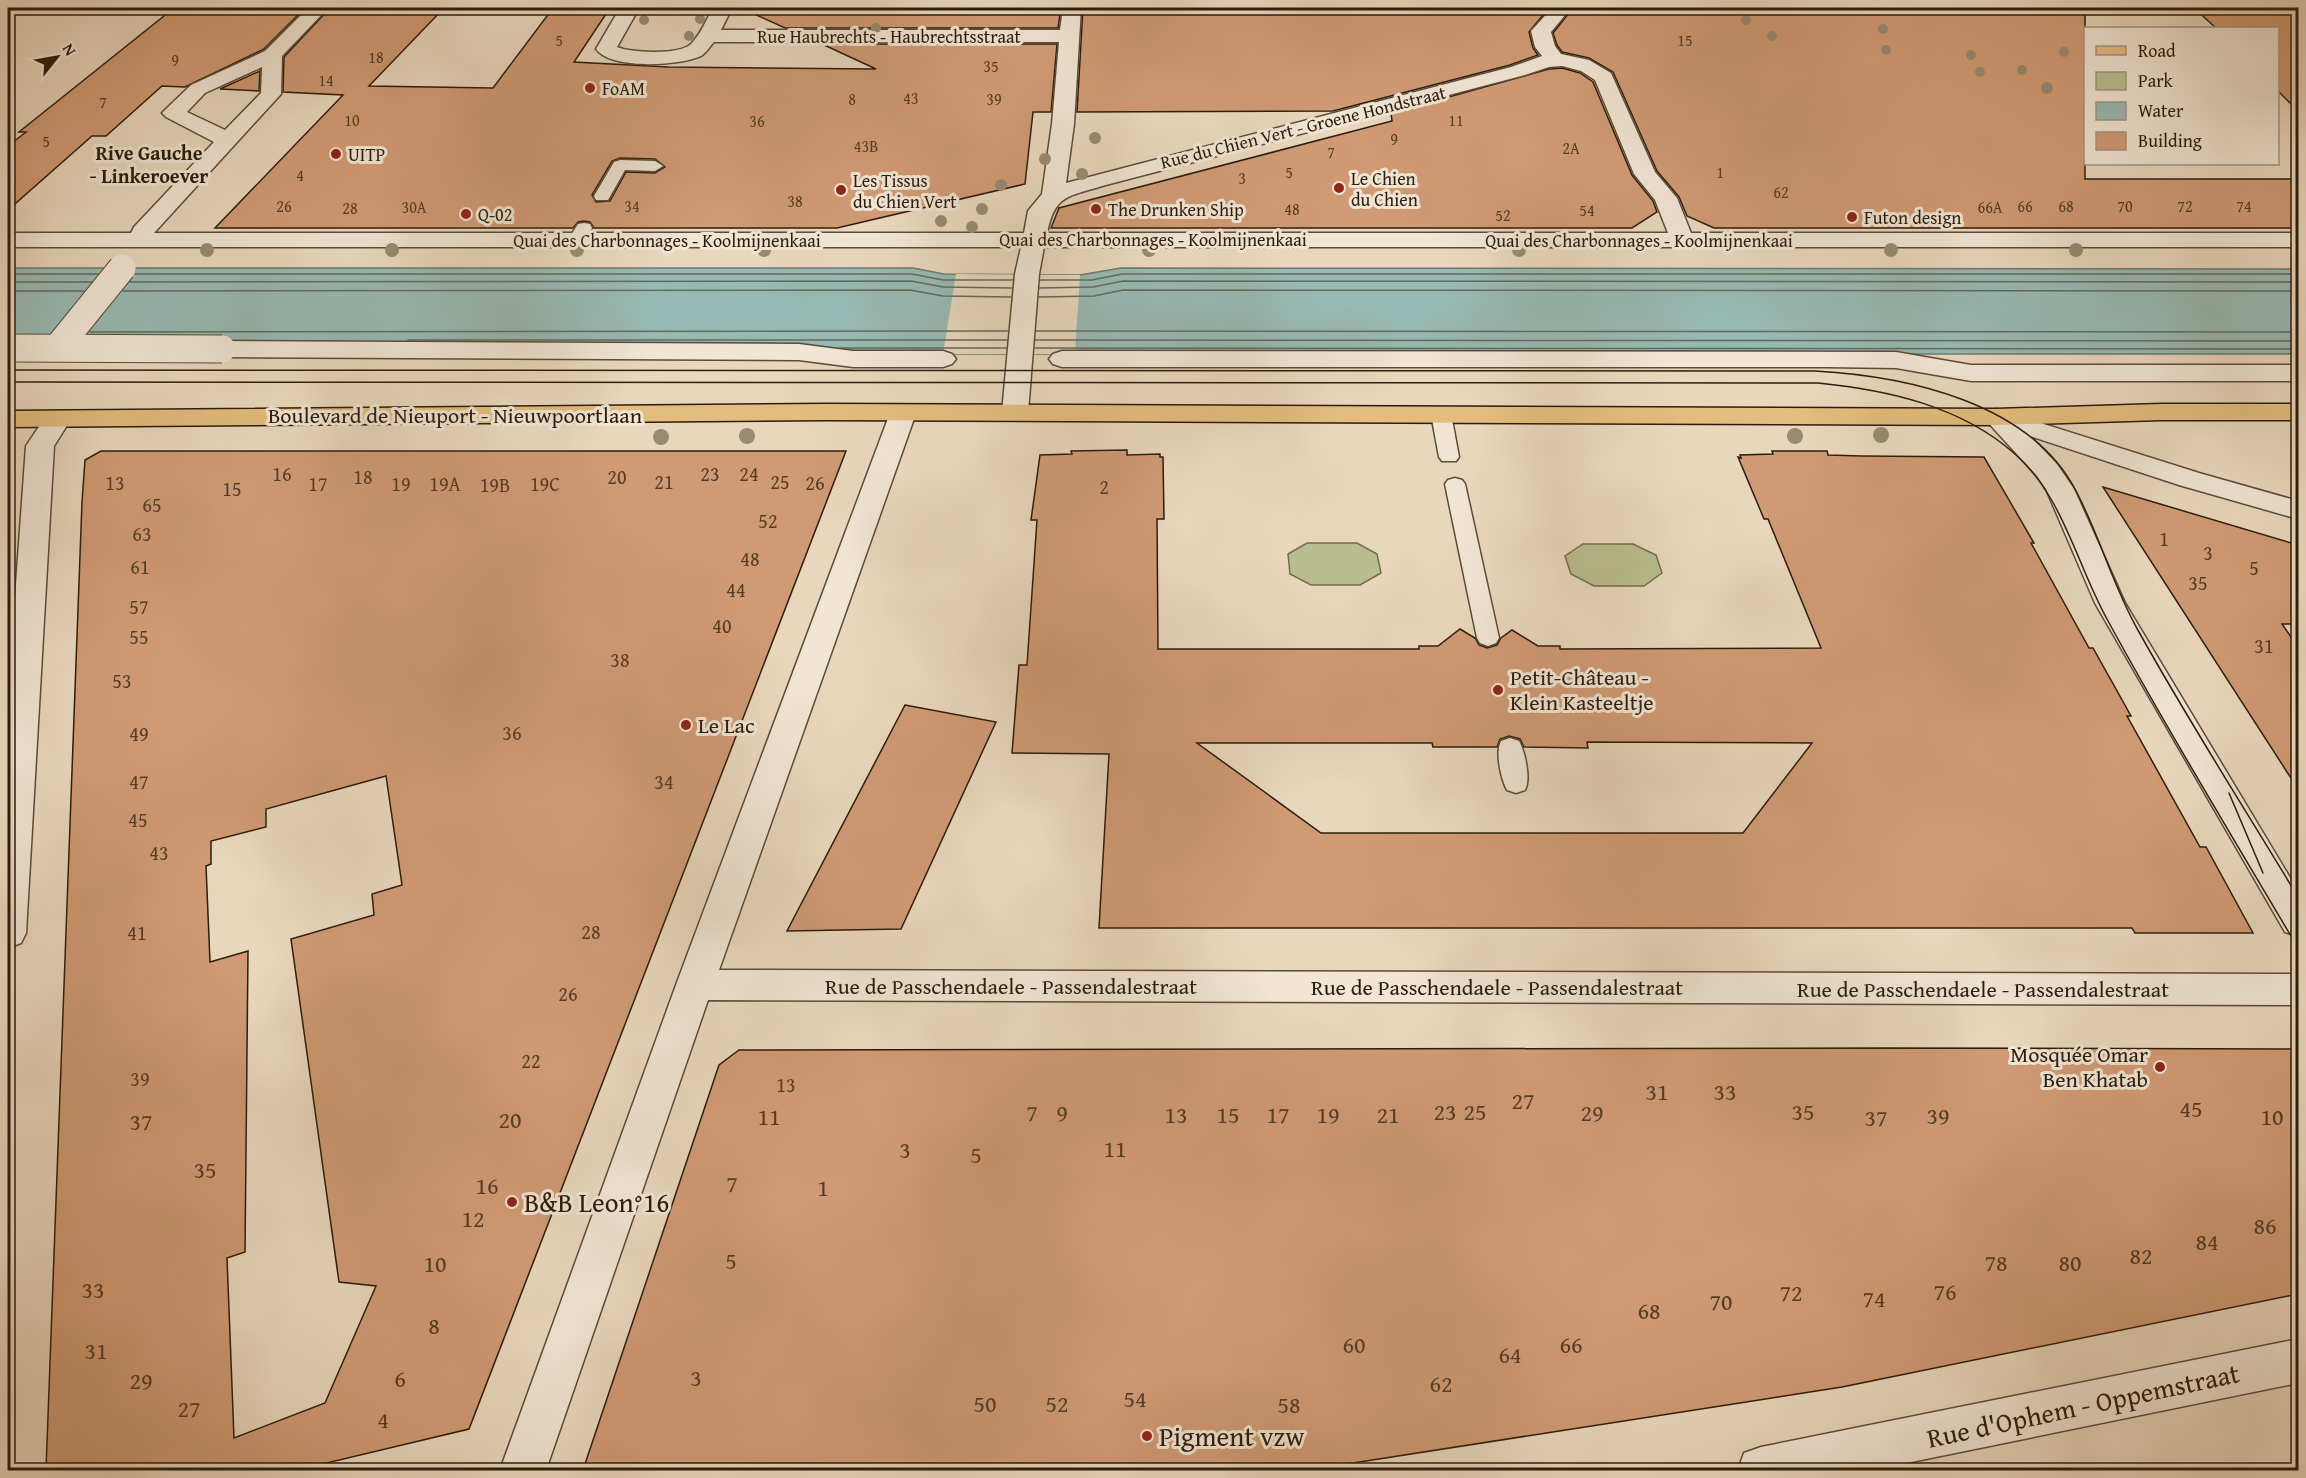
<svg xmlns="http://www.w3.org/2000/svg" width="2306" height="1478" font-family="'Gentium Book Plus',serif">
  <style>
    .green { fill: #b9be8f; stroke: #726d4e; stroke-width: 1.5 }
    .water { fill: #97b9b3; stroke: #6c7a70; stroke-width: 1.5 }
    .pier { fill: #e9d7bd }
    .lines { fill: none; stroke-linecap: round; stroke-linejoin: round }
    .shore { stroke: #616a60; stroke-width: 1.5 }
    .building { fill: #d09a74; stroke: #2b1c0c; stroke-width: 1.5; fill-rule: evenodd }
    .lane-casing { stroke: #5a4b38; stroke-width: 3 }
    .street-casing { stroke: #5a4b38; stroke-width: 3 }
    .primary-casing { stroke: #2b1c0c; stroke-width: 3 }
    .lane { fill: #f1e5d4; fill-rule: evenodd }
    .street { fill: #f1e5d4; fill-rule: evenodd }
    .primary { fill: #e4bc7e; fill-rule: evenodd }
    .tram { stroke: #2b1c0c; stroke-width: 1.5 }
    .street-bridge-casing { stroke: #5a4b38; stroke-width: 29; stroke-linecap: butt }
    .street-bridge { stroke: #f1e5d4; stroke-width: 27 }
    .tree { fill: #988b71 }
    .poi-dot { fill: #8f2418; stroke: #f1e5d4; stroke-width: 2 }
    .labels { text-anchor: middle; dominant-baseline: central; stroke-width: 6; stroke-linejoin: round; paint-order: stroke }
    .far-number-label { font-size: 16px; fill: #543c26 }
    .far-street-label { font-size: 18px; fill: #2b1c0c; stroke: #f1e5d4 }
    .far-poi-label { font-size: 18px; fill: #2b1c0c; stroke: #f1e5d4; text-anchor: start }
    .far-neighbourhood-label { font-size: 20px; font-weight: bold; fill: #2b1c0c; stroke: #f1e5d4 }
    .number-label { font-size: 20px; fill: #543c26 }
    .street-label { font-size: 22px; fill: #2b1c0c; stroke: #f1e5d4 }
    .poi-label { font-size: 22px; fill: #2b1c0c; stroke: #f1e5d4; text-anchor: start }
    .near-number-label { font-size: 24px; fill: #543c26 }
    .near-poi-label { font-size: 27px; fill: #2b1c0c; stroke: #f1e5d4; text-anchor: start }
    .near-street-label { font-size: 27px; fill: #2b1c0c; stroke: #f1e5d4 }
  </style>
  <rect width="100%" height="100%" fill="#e9d7bd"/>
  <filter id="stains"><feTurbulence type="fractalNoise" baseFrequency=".00333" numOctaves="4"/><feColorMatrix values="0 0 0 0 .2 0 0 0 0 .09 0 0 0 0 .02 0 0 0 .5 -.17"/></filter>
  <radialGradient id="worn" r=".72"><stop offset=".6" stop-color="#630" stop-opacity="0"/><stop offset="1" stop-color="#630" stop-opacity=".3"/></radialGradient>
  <g class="green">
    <path d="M1307,543H1357L1377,554L1381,573L1360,585H1311L1290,574L1288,554Z"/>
    <path d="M1583,544H1633L1656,555L1662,573L1644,586H1594L1571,574L1565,556Z"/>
  </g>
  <path class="water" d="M8,268H913L944,274L1080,275L1121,268L2298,269V354H8Z"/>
  <path class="pier" d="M956,274L1080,275L1075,354H943Z"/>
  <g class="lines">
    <g class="shore">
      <path d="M8,274H98"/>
      <path d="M135,274H912L943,280H1013"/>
      <path d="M1040,280H1092L1122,274H2298"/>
      <path d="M8,282H92"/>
      <path d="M130,282L911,281L943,287L1012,288"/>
      <path d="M1039,288L1093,287L1123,281L2298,282"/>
      <path d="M8,291H84"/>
      <path d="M123,291L910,290L943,296L1011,297"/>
      <path d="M1039,297L1094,296L1123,290L2298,291"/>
      <path d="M1036,331L2298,332"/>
      <path d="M90,332L1008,331"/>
      <path d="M408,340H1007"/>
      <path d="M1035,340L2298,341"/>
      <path d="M840,348H1007"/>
      <path d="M1035,348L2298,349"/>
    </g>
  </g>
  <g class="building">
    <path d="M174,8H305L264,49L185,87L162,86L106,136H92L8,210V146L26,132H19Z"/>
    <path d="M330,8H444L369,86L493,88L553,8H610L574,62L668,67L876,69L822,44H1057L1051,112H1033L1025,184L837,228H594L590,222L584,221L578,222L573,228H215L343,95L283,92L284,57ZM620,158L655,159L665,167L655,173L626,172L610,201L596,202L592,195L612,161Z"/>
    <path d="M741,8H1061L1058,28H785Z"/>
    <path d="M1083,8H1549L1529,32L1533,48L1538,55L1510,65L1333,111L1077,112Z"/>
    <path d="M1573,8H2085V179H2298V228H1714L1687,216L1679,197L1657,171L1613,72L1589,58L1562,52L1557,45L1553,33Z"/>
    <path d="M2194,8H2298V111L2277,90V28H2216Z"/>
    <path d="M1562,68L1580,73L1593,82L1632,175L1653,201L1657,212L1632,228H1051L1059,208L1392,121L1391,113L1549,69Z"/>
    <path d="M260,71L259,91L220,89Z"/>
    <path d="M1127,450V455L1160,454V457H1163L1164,519H1157L1158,649H1419V646H1438L1460,629L1475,638L1479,645L1487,648L1497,645L1501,638L1512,630L1538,646H1560V649L1821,648L1768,519H1764L1738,457L1741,458L1740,455L1773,454L1772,451H1827L1828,455L1862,456L1984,457L2034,543H2031L2089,648H2093L2131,716H2127L2200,847H2206L2253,933H2135L2132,928H1099L1109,754L1012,753L1019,665H1027L1037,520H1031L1040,455L1072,454L1071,451ZM1509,736L1520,739L1524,747L1588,748L1587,742L1812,743L1743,833H1321L1197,743H1432L1433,747H1497L1500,739Z"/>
    <path d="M101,451H846L469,1429L318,1465V1470H46L82,502L85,460ZM386,776L402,885L372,894L374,915L291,939L339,1282L376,1286L325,1403L234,1438L227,1258L245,1252L248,951L210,962L206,866L211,864V841L266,827V809Z"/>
    <path d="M2103,487L2298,545V624H2282L2298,647V789Z"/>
    <path d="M905,705L996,722L901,929L787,931Z"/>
    <path d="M1882,1048L2298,1049V1294L1842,1387L1308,1470H583L719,1065L739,1050Z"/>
  </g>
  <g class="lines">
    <g class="lane-casing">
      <g id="lane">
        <path d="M620,160L655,161L663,166L655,171L625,170L608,200H596L594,196L614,162Z"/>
        <path d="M584,223L590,224L592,228L583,244H571L568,240L578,224Z"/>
        <path d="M1441,408L1448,410L1451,414L1459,457L1456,461H1442L1439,457L1431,414L1434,410Z"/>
        <path d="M1455,478L1462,480L1465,484L1499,638L1496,643L1488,646L1480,643L1477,638L1445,484L1448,480Z"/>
        <path d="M1510,738L1519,741C1525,752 1531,779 1525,790L1516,793L1507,790C1501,779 1495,752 1501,741Z"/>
      </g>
    </g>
    <g class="street-casing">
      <g id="street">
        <path d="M308,8H328L282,56L281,94L154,233H1024L1028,211L1042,194L1052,124L1059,42H714C710,46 706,53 701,56C680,66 611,70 596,49L620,8H639L617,47C631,53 680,55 691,44C701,34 706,20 713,8H732L721,30H1060L1063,8H1081L1074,124L1066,183L1511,67L1542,56L1535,47L1531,31L1552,8H1571L1551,32L1555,46L1561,54L1589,60L1611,73L1655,172L1677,198L1691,233H2298V247H1044L1039,274L1028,412L1024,418L1015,420L1006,418L1002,412L1015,274L1021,247H8V233H131L134,227L214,142L166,117L162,113L166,109L191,85L265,51ZM1562,66L1581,71L1595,80L1634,174L1655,200L1668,233H1047C1055,194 1068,197 1102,186L1525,75L1549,67ZM262,67L261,93L225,130L187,112L205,93Z"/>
        <path d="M222,341L799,344L853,351H943L952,354L956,359L952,364L943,367H853L799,360L222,357L213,354L209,349L213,344Z"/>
        <path d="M1062,351L1896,352L1971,365H2298V381H1971L1896,368L1827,367H1062L1053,364L1049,359L1053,354Z"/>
        <path d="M903,405L912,407L916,413L719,970L2298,974V1005L708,1000L546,1470H500L676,985L890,413L894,407Z"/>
        <path d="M1996,409L2199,473L2298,501V519L2179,485L2030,436L2057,464L2074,489L2125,603L2298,891V936L2285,932L2095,603L2046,489L2037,476L1983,417L1986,411Z"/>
        <path d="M58,411L68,413L71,419L54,446L26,933L21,943L8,948V696L26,446L48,413Z"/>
        <path d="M2298,1339V1383L1872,1470H1738L1744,1453L1761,1447Z"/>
      </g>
    </g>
    <g class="primary-casing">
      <path id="primary" d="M826,404L1996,409L2161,404H2298V420H2161L1996,425L826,420L8,427V411Z"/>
    </g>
    <use href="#lane" class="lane"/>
    <use href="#street" class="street"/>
    <use href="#primary" class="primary"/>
    <g class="tram">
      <path d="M8,370L1815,371C1906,376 2030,402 2076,491C2100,536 2113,587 2139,632C2189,722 2245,809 2298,897"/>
      <path d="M8,382L1818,383C1888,390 1961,406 2015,454C2063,496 2077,565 2107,619C2167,730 2234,839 2298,948"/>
      <path d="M2229,793L2263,873"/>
    </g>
    <g class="street-bridge-casing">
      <g id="street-bridge">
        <path d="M58,347L122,268"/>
        <path d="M8,348L222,349"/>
      </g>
    </g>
    <use href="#street-bridge" class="street-bridge"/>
  </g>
  <g class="tree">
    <circle cx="700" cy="19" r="5"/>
    <circle cx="644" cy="20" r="5"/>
    <circle cx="1746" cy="20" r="5"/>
    <circle cx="876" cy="28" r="5"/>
    <circle cx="1883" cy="29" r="5"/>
    <circle cx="689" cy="36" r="5"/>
    <circle cx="1772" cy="36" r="5"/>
    <circle cx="1886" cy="50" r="5"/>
    <circle cx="2064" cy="52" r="5"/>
    <circle cx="1971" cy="55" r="5"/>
    <circle cx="2022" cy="70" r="5"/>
    <circle cx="1980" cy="72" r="5"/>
    <circle cx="2047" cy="88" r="6"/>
    <circle cx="1095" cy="138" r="6"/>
    <circle cx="1045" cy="159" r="6"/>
    <circle cx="1082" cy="174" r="6"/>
    <circle cx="1001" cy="185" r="6"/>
    <circle cx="982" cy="209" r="6"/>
    <circle cx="941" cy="221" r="6"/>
    <circle cx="972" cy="227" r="6"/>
    <circle cx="207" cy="250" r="7"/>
    <circle cx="392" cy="250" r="7"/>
    <circle cx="577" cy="250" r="7"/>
    <circle cx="764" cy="250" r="7"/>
    <circle cx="1149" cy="250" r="7"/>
    <circle cx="1519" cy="250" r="7"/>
    <circle cx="1891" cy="250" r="7"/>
    <circle cx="2076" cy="250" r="7"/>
    <circle cx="1881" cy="435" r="8"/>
    <circle cx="747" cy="436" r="8"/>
    <circle cx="1795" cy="436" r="8"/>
    <circle cx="661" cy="437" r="8"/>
  </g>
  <g class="poi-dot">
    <circle cx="590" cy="88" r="6"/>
    <circle cx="336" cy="154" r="6"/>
    <circle cx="1339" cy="188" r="6"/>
    <circle cx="841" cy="190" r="6"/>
    <circle cx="1096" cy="209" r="6"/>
    <circle cx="466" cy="214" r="6"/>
    <circle cx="1852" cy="217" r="6"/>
    <circle cx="1498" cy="690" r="6"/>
    <circle cx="686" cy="725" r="6"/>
    <circle cx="2160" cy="1067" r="6"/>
    <circle cx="512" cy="1202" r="6"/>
    <circle cx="1147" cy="1436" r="6"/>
  </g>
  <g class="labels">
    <g class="far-number-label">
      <text x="559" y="40">5</text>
      <text x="1685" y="40">15</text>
      <text x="376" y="57">18</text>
      <text x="175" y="60">9</text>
      <text x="991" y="66">35</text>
      <text x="326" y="80">14</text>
      <text x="911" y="98">43</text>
      <text x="852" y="99">8</text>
      <text x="994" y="99">39</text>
      <text x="103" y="102">7</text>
      <text x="352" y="120">10</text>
      <text x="1456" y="120">11</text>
      <text x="757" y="121">36</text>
      <text x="1394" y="139">9</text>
      <text x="46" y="141">5</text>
      <text x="866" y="146">43B</text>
      <text x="1571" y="148">2A</text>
      <text x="1331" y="152">7</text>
      <text x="1289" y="172">5</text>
      <text x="1720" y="172">1</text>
      <text x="300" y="175">4</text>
      <text x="1242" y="178">3</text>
      <text x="1781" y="192">62</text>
      <text x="795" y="201">38</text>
      <text x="284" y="206">26</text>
      <text x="632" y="206">34</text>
      <text x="2025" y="206">66</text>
      <text x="2066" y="206">68</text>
      <text x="2125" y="206">70</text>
      <text x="2185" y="206">72</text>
      <text x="2244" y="206">74</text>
      <text x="414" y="207">30A</text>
      <text x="1990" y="207">66A</text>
      <text x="350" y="208">28</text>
      <text x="1292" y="209">48</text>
      <text x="1587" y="210">54</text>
      <text x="1503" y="215">52</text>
    </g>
    <g class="far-street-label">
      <text x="889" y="36">Rue Haubrechts - Haubrechtsstraat</text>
      <text transform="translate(1303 127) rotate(-14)">Rue du Chien Vert - Groene Hondstraat</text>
      <text x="1153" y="239">Quai des Charbonnages - Koolmijnenkaai</text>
      <text x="667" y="240">Quai des Charbonnages - Koolmijnenkaai</text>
      <text x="1639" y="240">Quai des Charbonnages - Koolmijnenkaai</text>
    </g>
    <g class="far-poi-label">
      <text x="602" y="88">FoAM</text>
      <text x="348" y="154">UITP</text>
      <text x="1351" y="178">Le Chien<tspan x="1351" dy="21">du Chien</tspan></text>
      <text x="853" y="180">Les Tissus<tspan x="853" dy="21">du Chien Vert</tspan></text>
      <text x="1108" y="209">The Drunken Ship</text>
      <text x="478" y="214">Q-02</text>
      <text x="1864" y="217">Futon design</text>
    </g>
    <g class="far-neighbourhood-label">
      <text x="149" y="152">Rive Gauche<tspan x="149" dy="23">- Linkeroever</tspan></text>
    </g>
    <g class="number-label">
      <text x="282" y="473">16</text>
      <text x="710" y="473">23</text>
      <text x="749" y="473">24</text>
      <text x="363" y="476">18</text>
      <text x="617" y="476">20</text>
      <text x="664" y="481">21</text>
      <text x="780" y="481">25</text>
      <text x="115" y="482">13</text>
      <text x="815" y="482">26</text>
      <text x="318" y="483">17</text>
      <text x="401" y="483">19</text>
      <text x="445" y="483">19A</text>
      <text x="545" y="483">19C</text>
      <text x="495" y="484">19B</text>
      <text x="1104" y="486">2</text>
      <text x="232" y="488">15</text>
      <text x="152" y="504">65</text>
      <text x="768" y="520">52</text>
      <text x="142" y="533">63</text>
      <text x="2164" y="538">1</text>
      <text x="2208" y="552">3</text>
      <text x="750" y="558">48</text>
      <text x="140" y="566">61</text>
      <text x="2254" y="567">5</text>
      <text x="2198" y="582">35</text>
      <text x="736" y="589">44</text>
      <text x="139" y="606">57</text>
      <text x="722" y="625">40</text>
      <text x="139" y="636">55</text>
      <text x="2264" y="645">31</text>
      <text x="620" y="659">38</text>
      <text x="122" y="680">53</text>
      <text x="512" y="732">36</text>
      <text x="139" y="733">49</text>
      <text x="139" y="781">47</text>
      <text x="664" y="781">34</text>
      <text x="138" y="819">45</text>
      <text x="159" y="852">43</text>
      <text x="591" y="931">28</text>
      <text x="137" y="932">41</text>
      <text x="568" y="993">26</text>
      <text x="531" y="1060">22</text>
      <text x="140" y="1078">39</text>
      <text x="786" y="1084">13</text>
    </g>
    <g class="street-label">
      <text x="455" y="415">Boulevard de Nieuport - Nieuwpoortlaan</text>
      <text x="1011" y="986">Rue de Passchendaele - Passendalestraat</text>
      <text x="1497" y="987">Rue de Passchendaele - Passendalestraat</text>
      <text x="1983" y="989">Rue de Passchendaele - Passendalestraat</text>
    </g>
    <g class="poi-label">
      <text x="1510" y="677">Petit-Château -<tspan x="1510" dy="25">Klein Kasteeltje</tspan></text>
      <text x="698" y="725">Le Lac</text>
      <text x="2148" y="1054" text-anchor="end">Mosquée Omar<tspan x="2148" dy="25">Ben Khatab</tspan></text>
    </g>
    <g class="near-number-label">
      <text x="1657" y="1091">31</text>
      <text x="1725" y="1091">33</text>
      <text x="1523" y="1100">27</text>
      <text x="2191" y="1108">45</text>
      <text x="1445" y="1111">23</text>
      <text x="1475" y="1111">25</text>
      <text x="1803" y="1111">35</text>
      <text x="1032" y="1112">7</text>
      <text x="1062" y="1112">9</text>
      <text x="1592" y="1112">29</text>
      <text x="1176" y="1114">13</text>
      <text x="1228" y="1114">15</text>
      <text x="1278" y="1114">17</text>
      <text x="1328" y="1114">19</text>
      <text x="1388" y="1114">21</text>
      <text x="1938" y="1115">39</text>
      <text x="769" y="1116">11</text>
      <text x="2272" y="1116">10</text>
      <text x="1876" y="1117">37</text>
      <text x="510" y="1119">20</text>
      <text x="141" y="1121">37</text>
      <text x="1115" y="1148">11</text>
      <text x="905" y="1149">3</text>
      <text x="976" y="1154">5</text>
      <text x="205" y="1169">35</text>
      <text x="732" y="1183">7</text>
      <text x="487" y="1185">16</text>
      <text x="823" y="1187">1</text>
      <text x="473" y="1218">12</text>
      <text x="2265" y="1225">86</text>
      <text x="2207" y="1241">84</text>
      <text x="2141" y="1255">82</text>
      <text x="731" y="1260">5</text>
      <text x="1996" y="1262">78</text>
      <text x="2070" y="1262">80</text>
      <text x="435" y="1263">10</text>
      <text x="93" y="1289">33</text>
      <text x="1945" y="1291">76</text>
      <text x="1791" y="1292">72</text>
      <text x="1874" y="1298">74</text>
      <text x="1721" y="1301">70</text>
      <text x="1649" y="1310">68</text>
      <text x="434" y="1325">8</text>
      <text x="1354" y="1344">60</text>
      <text x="1571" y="1344">66</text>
      <text x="96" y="1350">31</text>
      <text x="1510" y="1354">64</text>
      <text x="696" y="1377">3</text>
      <text x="400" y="1378">6</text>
      <text x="141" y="1380">29</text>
      <text x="1441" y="1383">62</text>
      <text x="1135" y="1398">54</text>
      <text x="985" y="1403">50</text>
      <text x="1057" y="1403">52</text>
      <text x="1289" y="1404">58</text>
      <text x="189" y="1408">27</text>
      <text x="383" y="1419">4</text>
    </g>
    <g class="near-poi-label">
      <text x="524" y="1202">B&amp;B Leon°16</text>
      <text x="1159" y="1436">Pigment vzw</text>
    </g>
    <g class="near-street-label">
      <text transform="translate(2083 1405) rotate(-12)">Rue d'Ophem - Oppemstraat</text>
    </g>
  </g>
  <rect width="2306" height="1478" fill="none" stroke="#e9d7bd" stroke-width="30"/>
  <rect x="9" y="9" width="2288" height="1460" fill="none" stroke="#2b1c0c" stroke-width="3"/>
  <rect x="15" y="15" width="2276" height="1448" fill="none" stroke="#2b1c0c" stroke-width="1.5"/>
  <rect x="2084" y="27" width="195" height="138" fill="#f1e5d4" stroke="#a29584" stroke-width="1.5"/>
  <rect x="2096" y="46" width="30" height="9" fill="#e4bc7e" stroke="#a29584" stroke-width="1.5"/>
  <text x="2138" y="57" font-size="18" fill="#2b1c0c">Road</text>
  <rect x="2096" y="72" width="30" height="18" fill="#b9be8f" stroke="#a29584" stroke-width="1.5"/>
  <text x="2138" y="87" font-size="18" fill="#2b1c0c">Park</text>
  <rect x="2096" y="102" width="30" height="18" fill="#97b9b3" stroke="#a29584" stroke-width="1.5"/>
  <text x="2138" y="117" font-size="18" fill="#2b1c0c">Water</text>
  <rect x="2096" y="132" width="30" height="18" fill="#d09a74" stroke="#a29584" stroke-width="1.5"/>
  <text x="2138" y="147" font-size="18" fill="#2b1c0c">Building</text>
  <g transform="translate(57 57) rotate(59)" stroke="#f1e5d4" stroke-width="4.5" paint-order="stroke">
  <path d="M0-4.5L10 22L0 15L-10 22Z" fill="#2b1c0c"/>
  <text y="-9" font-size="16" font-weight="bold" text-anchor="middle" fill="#2b1c0c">N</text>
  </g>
  <rect width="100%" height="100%" filter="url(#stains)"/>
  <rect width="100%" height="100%" fill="url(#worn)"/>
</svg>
